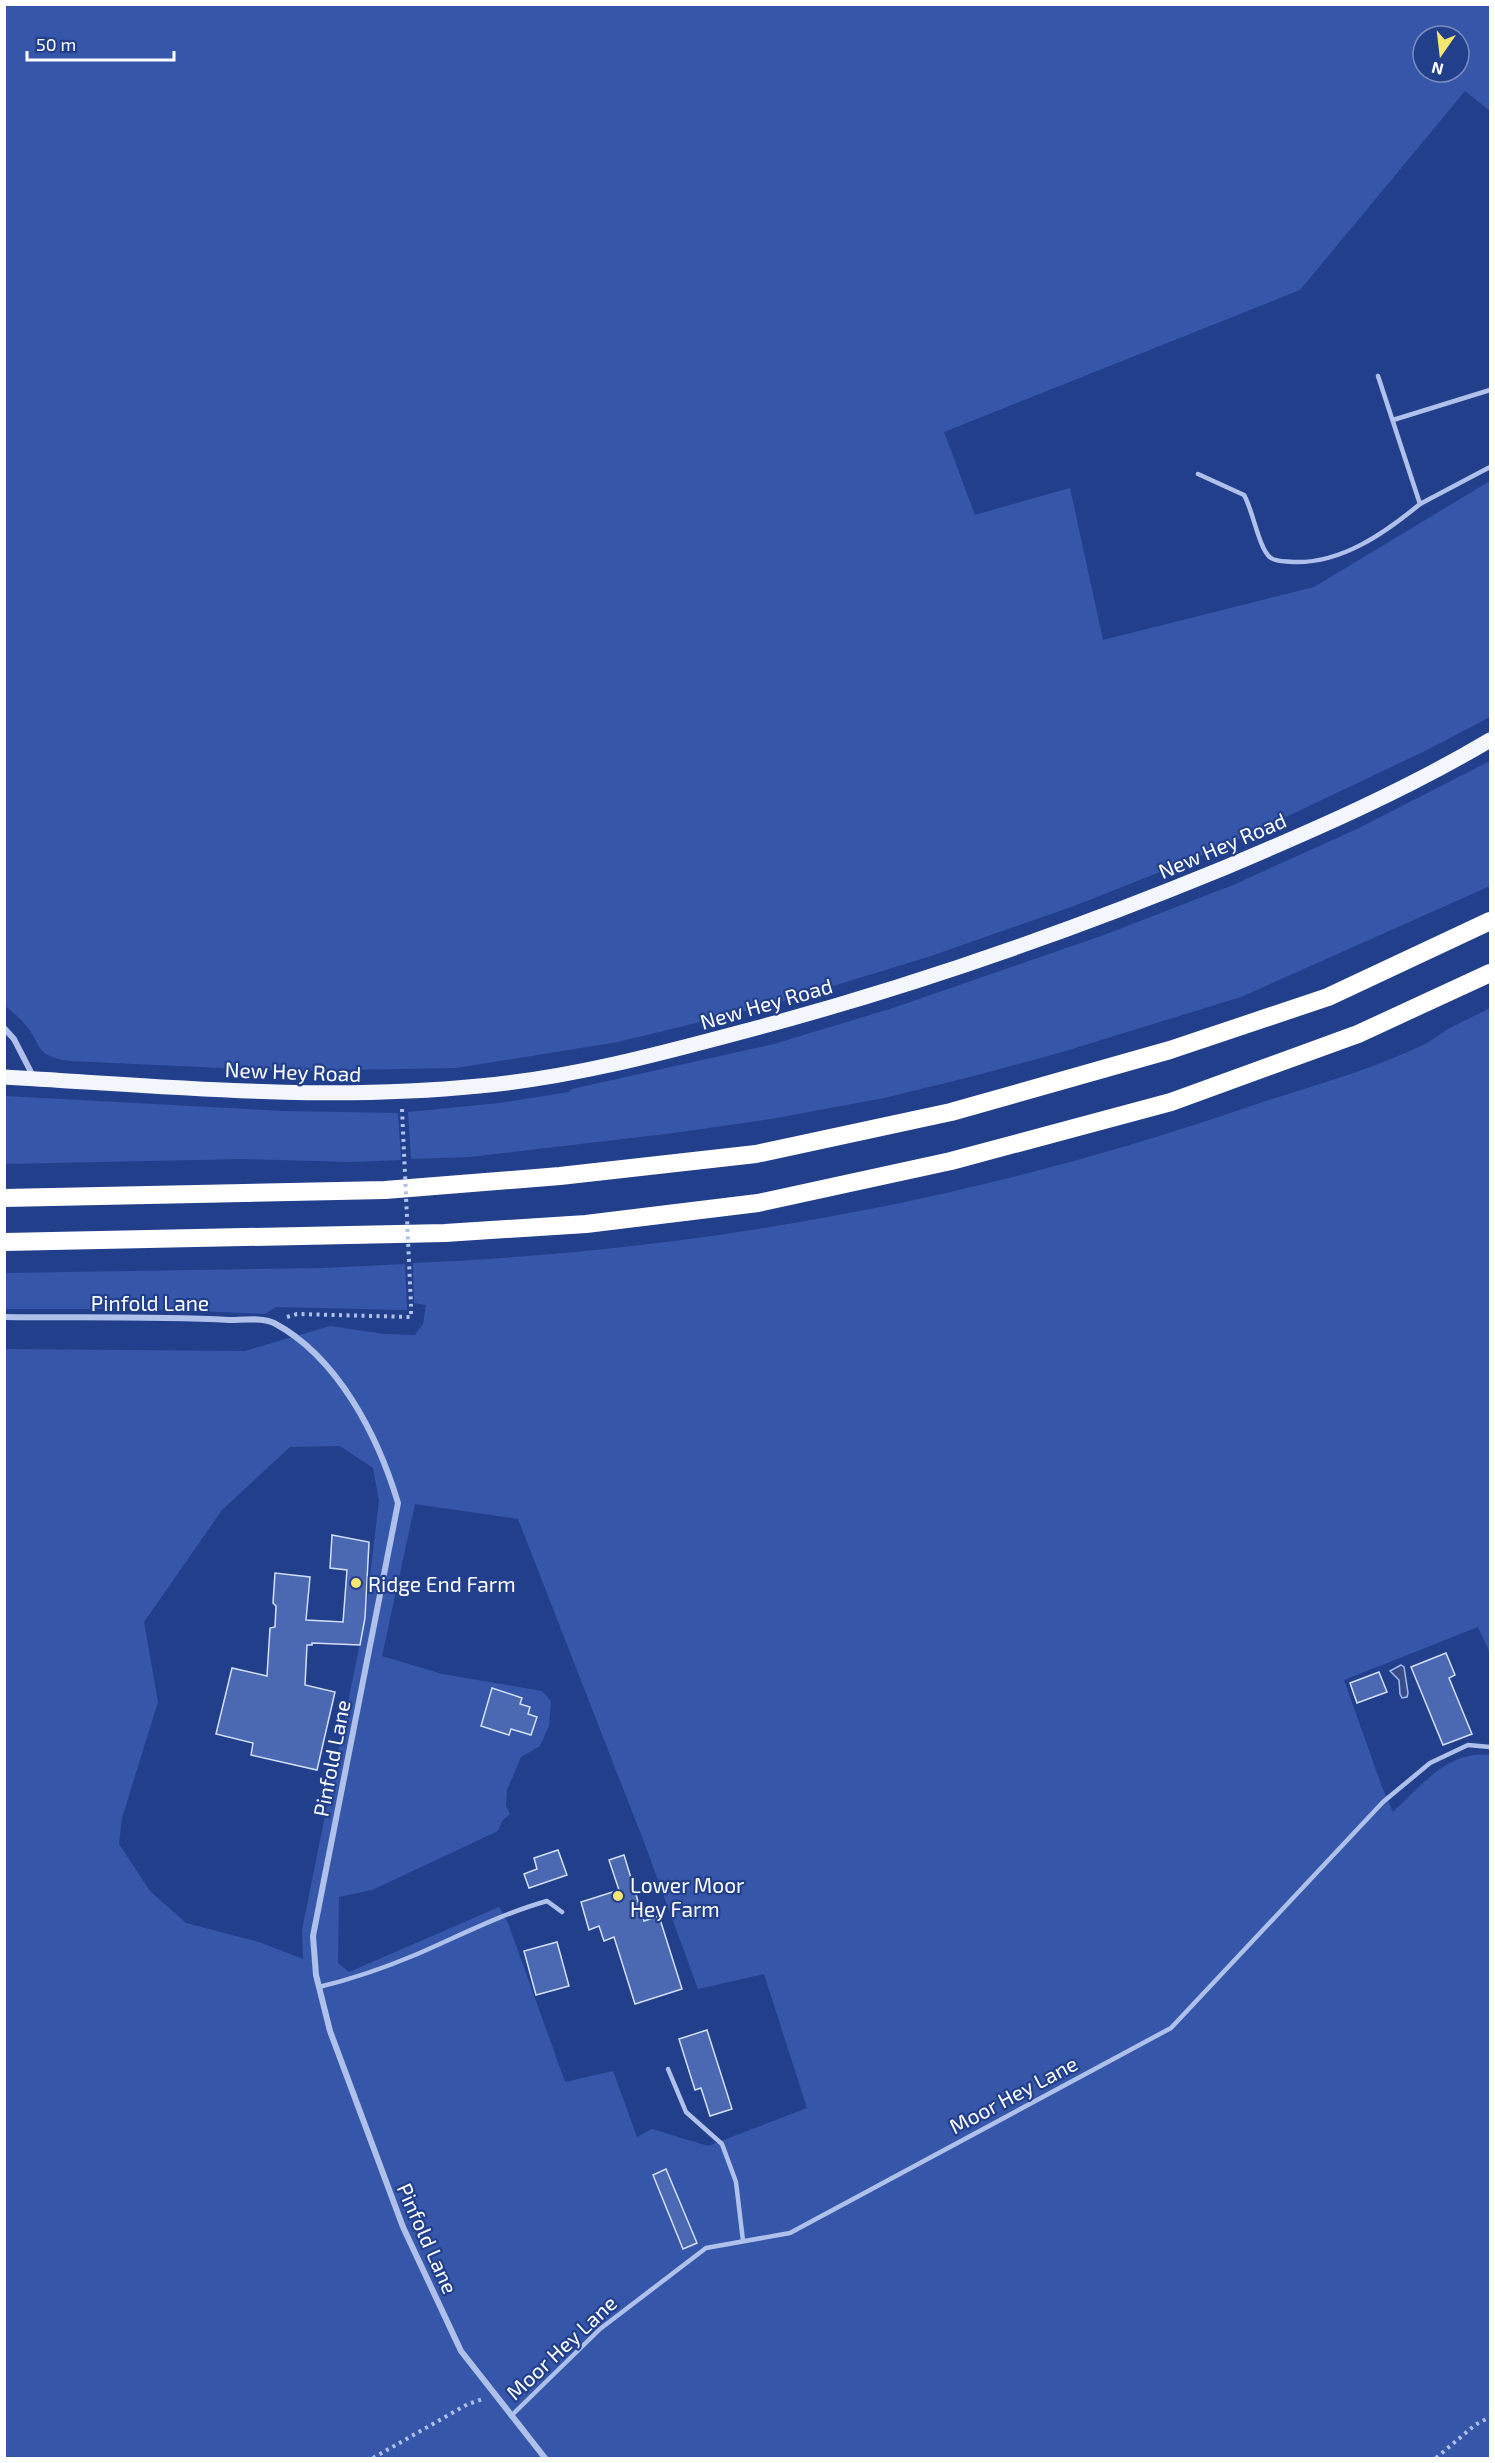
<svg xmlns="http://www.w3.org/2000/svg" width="1495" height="2463" font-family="'Exo 2',sans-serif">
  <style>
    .green { fill: #3657a9; fill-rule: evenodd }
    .water { fill: #384d86; stroke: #a3b9ec; stroke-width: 1.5 }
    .building { fill: #4b68b3; stroke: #d4dff8; stroke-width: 1.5 }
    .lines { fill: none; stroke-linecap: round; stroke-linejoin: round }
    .path { stroke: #afc1eb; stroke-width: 4; stroke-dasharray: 3 4.5; stroke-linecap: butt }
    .service { stroke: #afc1eb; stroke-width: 4.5 }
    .minor { stroke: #afc1eb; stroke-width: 6 }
    .primary { stroke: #f4f6fe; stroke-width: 15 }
    .motorway { stroke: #fff; stroke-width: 18 }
    .path-bridge { stroke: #afc1eb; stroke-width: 4; stroke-dasharray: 3 4.5; stroke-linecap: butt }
    .poi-dot { fill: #f7e771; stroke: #223f8c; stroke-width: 2 }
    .labels { text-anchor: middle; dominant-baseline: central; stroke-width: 4.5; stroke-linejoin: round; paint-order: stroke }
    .street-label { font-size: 21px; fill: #fff; stroke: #223f8c }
    .poi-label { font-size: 21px; fill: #fff; stroke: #223f8c; text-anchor: start }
  </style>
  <rect width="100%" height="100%" fill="#223f8c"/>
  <g class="green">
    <path d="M5,4L1490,5V111L1465,91L1300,290L944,432L975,515L1070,488L1103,640L1314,587L1490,481V717L1425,751L1218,849L1074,906L928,957L774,1004L618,1042L456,1068L290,1071L69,1061C31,1055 44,1044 23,1022C18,1016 11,1011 4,1005ZM1423,36H1459V72H1423Z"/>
    <path d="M1490,761V886L1241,997L1059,1053L974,1076L884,1098L771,1119L674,1133L469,1157L411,1159L408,1112L500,1103L569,1092L572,1089L774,1044L893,1008L1104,935L1233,885L1357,829Z"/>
    <path d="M1490,1008V1653L1478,1627L1344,1680L1382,1787L1393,1812C1421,1786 1448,1750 1490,1755V2458H5V1349L245,1351L330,1326L384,1334L415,1335L423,1324L426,1305L414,1303L413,1263C696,1251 974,1201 1242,1109C1303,1088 1369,1072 1427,1043C1435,1039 1442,1032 1450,1028C1463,1021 1477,1015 1490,1008ZM340,1446L373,1468L379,1501L365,1618L302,1930L303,1959L259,1942L186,1923L150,1891L119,1844L122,1818L158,1702L144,1622L222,1510L290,1447ZM415,1504L518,1519L644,1842L698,1989L764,1974L807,2108L708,2146L652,2129L637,2137L613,2071L565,2082L508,1923L499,1907L349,1972L338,1963L339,1897L372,1890L498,1831L502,1821L510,1814L506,1806L507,1790L521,1757L540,1746L549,1726L551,1701L542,1691L442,1674L382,1656Z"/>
    <path d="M5,1096L282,1111L398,1113L401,1160L350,1162L242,1159L5,1164Z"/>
    <path d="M405,1264L407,1310L276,1307L265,1314L148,1309H5V1273L322,1268Z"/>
  </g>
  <path class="water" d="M1401,1665L1404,1667L1408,1693L1407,1697L1402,1698L1400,1694L1399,1680L1390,1671Z"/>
  <g class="building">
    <path d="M332,1535L369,1542L365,1618L360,1645L312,1643V1645H307L305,1685L335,1692L317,1770L251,1755L253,1743L216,1734L232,1668L267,1676L270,1628L275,1627L276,1606L273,1603L275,1573L310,1577L306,1620L343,1622L347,1570L330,1568Z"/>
    <path d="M1446,1653L1455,1675L1449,1678L1472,1734L1443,1745L1411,1667Z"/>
    <path d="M1379,1672L1387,1692L1357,1703L1350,1683Z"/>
    <path d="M492,1688L522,1698L520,1704L530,1707L528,1714L537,1717L531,1735L511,1729L509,1735L481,1726Z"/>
    <path d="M558,1850L567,1875L529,1888L524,1874L537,1869L534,1858Z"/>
    <path d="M624,1855L644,1921L659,1916L682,1989L635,2004L614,1937L604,1941L599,1926L589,1930L581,1902L619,1890L609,1860Z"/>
    <path d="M557,1942L569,1986L536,1995L524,1951Z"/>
    <path d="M707,2030L732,2109L710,2116L701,2088L695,2090L679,2039Z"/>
    <path d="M666,2169L697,2243L683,2249L653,2175Z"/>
  </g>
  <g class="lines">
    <g class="path">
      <path d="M287,1317L297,1314L411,1317V1305"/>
      <path d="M373,2458L468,2404L483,2399"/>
      <path d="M1436,2458L1475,2425L1490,2417"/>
    </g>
    <g class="service">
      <path d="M1378,376L1420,504L1490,467"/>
      <path d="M1393,420L1490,390"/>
      <path d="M1198,474L1244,495C1253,510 1259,550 1271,558C1277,562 1286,561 1293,562C1341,564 1385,533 1420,504"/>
      <path d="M319,1987C352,1979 384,1968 415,1955C459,1936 501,1914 547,1901L562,1912"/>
      <path d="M668,2069L686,2112L722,2144L736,2182L743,2241"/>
      <path d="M511,2416L600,2329L706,2248L790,2233L1171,2028L1383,1802L1430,1763L1468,1745L1490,1747"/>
    </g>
    <g class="minor">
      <path d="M4,1028L14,1039L34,1078"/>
      <path d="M4,1317C79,1318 154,1316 229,1320C241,1320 263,1317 274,1323C338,1357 378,1436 398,1503L313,1936L316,1975L330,2031L403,2227L461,2351L545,2458"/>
    </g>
    <path class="primary" d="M4,1077C163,1086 320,1102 479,1086C580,1077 677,1049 775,1023C928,981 1078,928 1224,868C1314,830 1406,790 1490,740"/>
    <g class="motorway">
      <path d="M4,1198L385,1190L560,1176L756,1154L951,1112L1170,1050L1328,997L1490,921"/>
      <path d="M4,1242L445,1233L586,1224L758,1203L951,1161L1171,1102L1358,1034L1490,973"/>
    </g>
    <path class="path-bridge" d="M402,1109L411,1305"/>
  </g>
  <g class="poi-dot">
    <circle cx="356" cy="1583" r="6"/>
    <circle cx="618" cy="1896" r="6"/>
  </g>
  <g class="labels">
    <g class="street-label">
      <text transform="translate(1222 845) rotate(-23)">New Hey Road</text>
      <text transform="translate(766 1003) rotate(-16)">New Hey Road</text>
      <text transform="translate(293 1071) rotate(2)">New Hey Road</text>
      <text x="150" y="1302">Pinfold Lane</text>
      <text transform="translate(331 1758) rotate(-79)">Pinfold Lane</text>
      <text transform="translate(1013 2094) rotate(-28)">Moor Hey Lane</text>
      <text transform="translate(428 2238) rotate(66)">Pinfold Lane</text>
      <text transform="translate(561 2347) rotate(-43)">Moor Hey Lane</text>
    </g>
    <g class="poi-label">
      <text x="368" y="1583">Ridge End Farm</text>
      <text x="630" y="1884">Lower Moor<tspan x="630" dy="24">Hey Farm</tspan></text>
    </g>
  </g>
  <rect width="1495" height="2463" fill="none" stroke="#ffffff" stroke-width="12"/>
  <g transform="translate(1441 54) rotate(194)"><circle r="28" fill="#223f8c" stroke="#7a8cba" stroke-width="1.5"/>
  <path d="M0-4.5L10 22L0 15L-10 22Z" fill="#f7e771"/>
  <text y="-9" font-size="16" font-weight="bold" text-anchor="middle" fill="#ffffff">N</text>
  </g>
  <path d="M27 51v9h147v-9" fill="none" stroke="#ffffff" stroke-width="3"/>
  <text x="36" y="51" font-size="18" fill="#ffffff" stroke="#223f8c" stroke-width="4.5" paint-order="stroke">50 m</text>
</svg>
